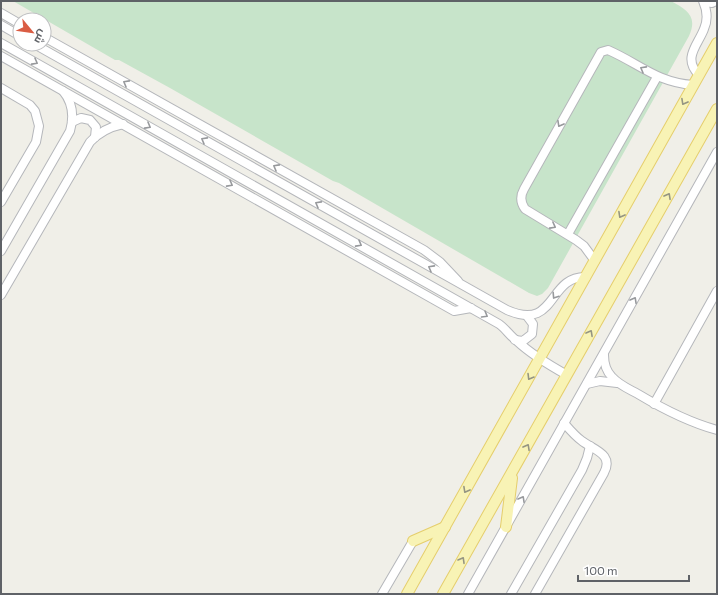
<svg xmlns="http://www.w3.org/2000/svg" width="718" height="595" font-family="Commissioner,Cairo,sans-serif">
  <style>
    .green { fill: #c7e4ca }
    .lines { fill: none; stroke-linecap: round; stroke-linejoin: round }
    .minor-casing { stroke: #b5b7bb; stroke-width: 10 }
    .major-casing { stroke: #e5ce6c; stroke-width: 12 }
    .minor { stroke: #fff; stroke-width: 8 }
    .major { stroke: #f8f3b5; stroke-width: 10 }
    .oneway { stroke: #97999c }
    .oneway2 { stroke: #959582 }
  </style>
  <rect width="100%" height="100%" fill="#f0efe8"/>
  <path class="green" d="M13,1H671C687,10 698,16 689,36L548,288L542,294L537,296L529,293L339,183L333,181L170,88L119,60H115Z"/>
  <g class="lines">
    <g class="minor-casing">
      <g id="minor">
        <path d="M704,2L712,3L716,1"/>
        <path d="M1,13L20,24"/>
        <path d="M1,25L20,36"/>
        <path d="M44,37L424,250L440,262L458,281"/>
        <path d="M1,43L499,324C506,329 510,336 517,341C532,355 549,365 567,375"/>
        <path d="M34,44L507,310C557,332 547,276 586,277"/>
        <path d="M1,56L454,311L471,308"/>
        <path d="M699,75C682,58 698,45 704,29C708,20 707,10 703,1"/>
        <path d="M1,88L30,105L35,111L39,126L36,142L1,202"/>
        <path d="M72,122L81,118L90,120L96,127L95,137"/>
        <path d="M568,234L657,77"/>
        <path d="M1,251L70,131C74,117 73,103 63,91"/>
        <path d="M595,261L584,246L576,240L525,209C520,202 520,196 524,189L601,52L608,50C640,64 656,82 693,85"/>
        <path d="M1,295L90,142C99,132 109,127 123,124"/>
        <path d="M515,340L523,341L532,334L533,324L527,316"/>
        <path d="M604,355C604,363 606,371 612,377C619,385 629,389 638,394C663,409 688,422 717,430"/>
        <path d="M587,384L600,381L617,383"/>
        <path d="M654,404L717,291"/>
        <path d="M382,594L413,541"/>
        <path d="M468,594L717,152"/>
        <path d="M511,594L582,470L587,458L590,446"/>
        <path d="M535,594L604,473C614,454 594,450 582,441C575,436 570,430 564,423"/>
      </g>
    </g>
    <g class="major-casing">
      <g id="major">
        <path d="M506,527L512,478"/>
        <path d="M413,541L445,527"/>
        <path d="M407,594L717,43"/>
        <path d="M443,594L717,109"/>
      </g>
    </g>
    <use href="#minor" class="minor"/>
    <use href="#major" class="major"/>
  </g>
  <defs><path id="oneway-chevron" d="M-2-3.5L2.5 0L-2 3.5" fill="none" stroke-width="1.6" stroke-linecap="round" stroke-linejoin="round"/></defs>
  <g class="oneway">
    <use href="#oneway-chevron" transform="translate(35 62) rotate(29)"/>
    <use href="#oneway-chevron" transform="translate(643 69) rotate(-151)"/>
    <use href="#oneway-chevron" transform="translate(126 83) rotate(-151)"/>
    <use href="#oneway-chevron" transform="translate(560 124) rotate(119)"/>
    <use href="#oneway-chevron" transform="translate(148 126) rotate(29)"/>
    <use href="#oneway-chevron" transform="translate(204 140) rotate(-151)"/>
    <use href="#oneway-chevron" transform="translate(276 167) rotate(-151)"/>
    <use href="#oneway-chevron" transform="translate(230 184) rotate(29)"/>
    <use href="#oneway-chevron" transform="translate(318 204) rotate(-151)"/>
    <use href="#oneway-chevron" transform="translate(553 226) rotate(28)"/>
    <use href="#oneway-chevron" transform="translate(359 244) rotate(29)"/>
    <use href="#oneway-chevron" transform="translate(431 268) rotate(-151)"/>
    <use href="#oneway-chevron" transform="translate(555 296) rotate(123)"/>
    <use href="#oneway-chevron" transform="translate(634 300) rotate(-61)"/>
    <use href="#oneway-chevron" transform="translate(485 315) rotate(30)"/>
    <use href="#oneway-chevron" transform="translate(522 499) rotate(-61)"/>
  </g>
  <g class="oneway2">
    <use href="#oneway-chevron" transform="translate(684 102) rotate(119)"/>
    <use href="#oneway-chevron" transform="translate(668 196) rotate(-61)"/>
    <use href="#oneway-chevron" transform="translate(621 215) rotate(119)"/>
    <use href="#oneway-chevron" transform="translate(590 333) rotate(-61)"/>
    <use href="#oneway-chevron" transform="translate(530 377) rotate(121)"/>
    <use href="#oneway-chevron" transform="translate(527 447) rotate(-61)"/>
    <use href="#oneway-chevron" transform="translate(466 490) rotate(119)"/>
    <use href="#oneway-chevron" transform="translate(462 560) rotate(-60)"/>
  </g>
  <rect width="718" height="595" fill="none" stroke="#5f6267" stroke-width="4"/>
  <g transform="translate(32 32) rotate(119)"><circle r="19" fill="#ffffff" stroke="#bfc0c2"/>
  <path d="M0-3L7 15L0 10L-7 15Z" fill="#da5d44"/>
  <text y="-6" font-size="11" font-weight="bold" text-anchor="middle" fill="#5f6267">ش</text>
  </g>
  <path d="M578 575v6h111v-6" fill="none" stroke="#5f6267" stroke-width="2"/>
  <text x="584" y="575" font-size="12" fill="#5f6267" stroke="#ffffff" stroke-width="3" paint-order="stroke">100 m</text>
</svg>
